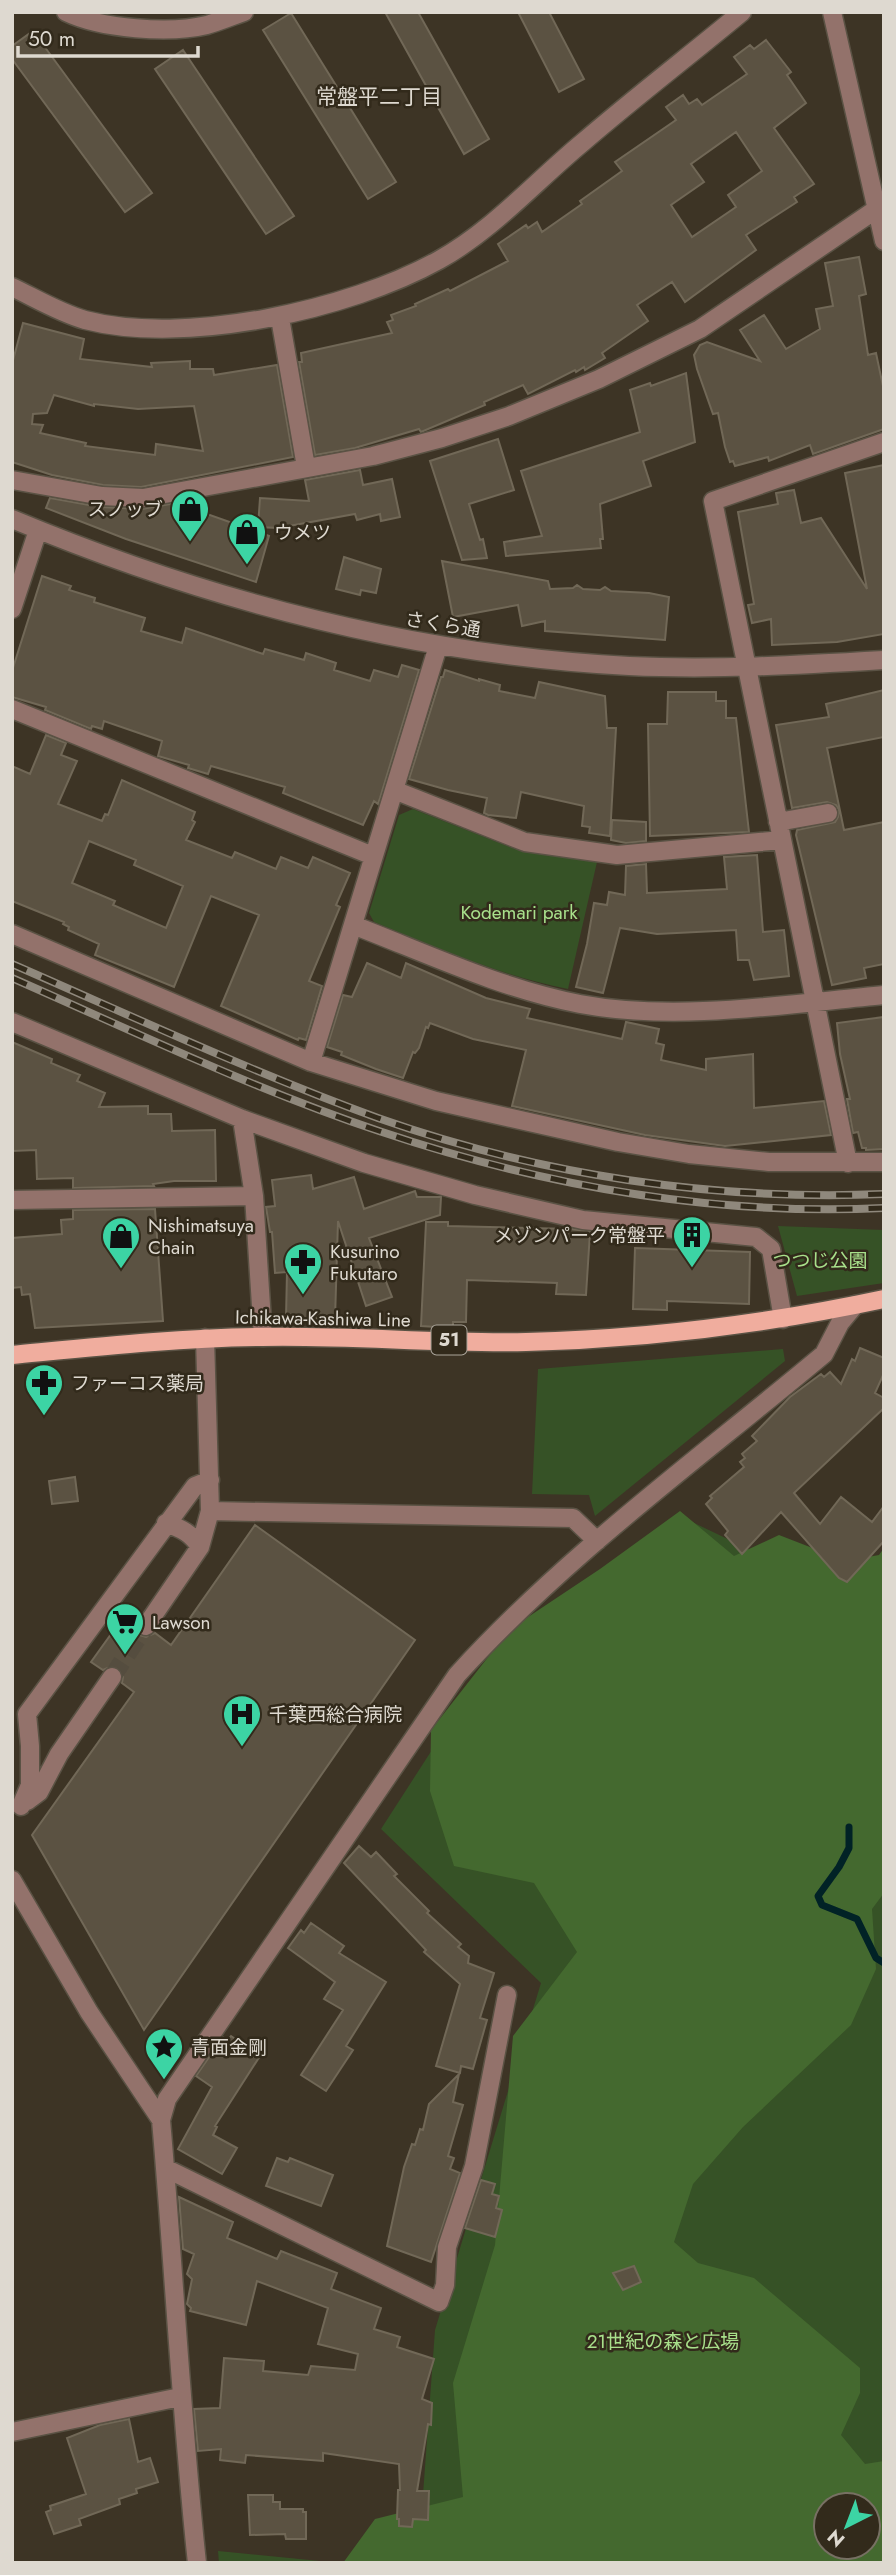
<svg xmlns="http://www.w3.org/2000/svg" width="896" height="2575" font-family="Jost,'Noto Sans JP',sans-serif">
	<style>
		.green { fill: #365226; fill-rule: evenodd }
		.forest { fill: #44692f; fill-rule: evenodd }
		.lines { fill: none; stroke-linecap: round; stroke-linejoin: round }
		.stream { stroke: #012226; stroke-width: 7 }
		.building { fill: #5b5242; stroke: #716857; stroke-width: 2; fill-rule: evenodd }
		.minor-tunnel { stroke: #554d3f; stroke-width: 18; stroke-dasharray: 18 9; stroke-linecap: butt }
		.minor-casing { stroke: #5a5244; stroke-width: 21 }
		.major-casing { stroke: #5a5244; stroke-width: 21 }
		.minor { stroke: #93726b; stroke-width: 18 }
		.major { stroke: #f0ad9e; stroke-width: 18 }
		.rail-casing { stroke: #8f887c; stroke-width: 8 }
		.rail { stroke: #322a1b; stroke-width: 5; stroke-dasharray: 16; stroke-linecap: butt }
		.labels { text-anchor: middle; stroke-width: 5; stroke-linejoin: round; paint-order: stroke }
		.shield { fill: #322a1b; stroke: #aaa49a; stroke-width: 2 }
		.shield-label { font-size: 18px; font-weight: bold; fill: #ded9d0 }
		.poi-label { font-size: 19px; fill: #ded9d0; stroke: #322a1b; text-anchor: start }
		.street-label { font-size: 19px; fill: #ded9d0; stroke: #322a1b }
		.park-label { font-size: 19px; fill: #a8e08b; stroke: #322a1b }
		.neighbourhood-label { font-size: 21px; fill: #ded9d0; stroke: #322a1b }
	</style>
	<rect width="100%" height="100%" fill="#3d3425"/>
	<path class="green" d="M413,809L515,849L552,856L597,862L568,989C501,976 438,948 374,922L369,913L399,815Z
		M778,1226L884,1230V1283L797,1296Z
		M783,1349L785,1361L595,1516L589,1495L532,1494L538,1369Z
		M688,1520L794,1571L884,1574V2563H418L435,2330L541,1983L381,1829L490,1660ZM826,2505H868V2547H826Z
		M218,2551L340,2563H219Z"/>
	<path class="forest" d="M680,1511L734,1556L779,1535L846,1561L879,1555L884,1548V1893L872,1909L876,1969L851,2025L743,2127L693,2184L674,2242L698,2263L754,2278L860,2368V2393L841,2435L865,2464L884,2461V2563H343L375,2519L463,2497L453,2383L495,2245L513,2036L577,1952L534,1883L454,1866L430,1791L431,1730L510,1629L600,1569ZM826,2505H868V2547H826Z"/>
	<g class="lines">
		<path class="stream" d="M849,1827V1848L839,1867L818,1896L822,1905L857,1919L876,1958L884,1963"/>
	</g>
	<path class="building" d="M385,12H418L489,139L464,154Z
		M518,12H549L584,79L559,92Z
		M291,13L396,182L368,199L263,30Z
		M33,31L152,193L125,212L12,59V46Z
		M766,40L791,72L787,75L806,103L774,128L814,184L794,197L797,202L746,235L756,250L685,302L672,282L637,305L648,321L602,353L605,358L585,370L584,367L576,372L575,370L528,394L523,385L484,402L485,405L421,432L419,429L355,448L315,455L299,362H302L301,353L392,333L387,322L393,320L391,315L416,306L415,304L448,289L450,291L508,261L498,244L526,225L528,228L537,222L542,232L582,204L580,201L622,171L615,162L676,120L666,107L683,95L689,104L697,99L702,105L747,74L734,57L750,45L754,49ZM736,132L762,171L728,195L736,207L692,237L671,205L704,182L691,164Z
		M183,50L294,216L266,234L155,69Z
		M859,257L866,294L859,296L868,355L876,353L884,391V429L813,454L810,445L769,461L768,457L735,466L733,461L730,462L725,447L718,413L713,414L697,369L694,355L700,345L707,342L760,361L740,330L764,315L786,349L820,329L816,309L833,306L825,263Z
		M23,323L84,339L80,359L152,367L151,363L190,361V369H213L214,375L277,365L293,457L141,487L103,485L52,475L12,462V364ZM54,395L94,406V404L138,409L194,406L203,451L156,444L155,455L85,446L86,443L40,433L43,425L32,424L33,414L47,413Z
		M686,373L695,442L643,461L651,486L600,504L603,539H600L601,548L506,556L504,542L542,536L521,471L640,432L630,390L650,383L651,386Z
		M498,439L514,490L469,504L480,540L483,539L487,558L462,560L430,461Z
		M884,465V634L837,642L772,645L771,619L752,623L748,605L754,604L738,512L778,504L776,493L794,490L801,523L821,518L867,589L845,473Z
		M360,470L363,485L392,479L400,517L381,521L380,514L357,520L355,514L278,528L258,527L260,498L309,501L305,480Z
		M50,498L100,507L142,509L176,503L269,536L256,582L126,539L46,508Z
		M344,557L381,569L376,593L361,590L360,595L336,589Z
		M442,561L548,581L550,589L573,588L577,585L583,589L600,590L605,587L611,591L649,593L669,597L665,640L545,631V621L522,626L518,605L453,617Z
		M42,576L71,586L69,590L95,598L94,602L145,618L141,631L182,643L186,628L263,654L265,649L304,660L306,653L336,663L334,670L370,681L374,670L398,677L402,665L419,670L380,798L378,804L374,801L363,825L283,793L285,787L211,766L208,774L188,768L189,765L158,756L162,741L104,721L102,729L92,726L91,729L45,710L46,707L12,697V671Z
		M445,670L479,681V679L500,685L499,691L535,698L539,682L605,696L607,728H616L610,836L589,833L590,827L582,826L584,806L521,792L516,818L488,815L484,813L487,798L448,790L409,779L441,677H443Z
		M884,690V737L827,748L844,830L884,822V964L864,968L866,978L832,985L796,835L797,830L835,822L838,817L839,810L836,805L827,802L792,808L776,725L829,717L826,704Z
		M668,692H716V701H726V718H736L749,832L650,836L648,724H667Z
		M46,735L66,743L61,755L77,761L58,804L102,821L105,814L108,815L122,780L195,812L192,820L195,822L186,840L232,858L235,852L276,869L281,857L308,868L313,857L350,873L336,905L340,907L309,981L322,986L306,1040L299,1038L298,1040L221,1006L259,915L211,896L174,987L95,955L99,944L68,930L69,927L63,924L64,922L12,901V766L30,774ZM89,841L136,860L134,865L183,886L166,928L113,905L115,901L72,883Z
		M612,820L646,822V841L626,843L611,840Z
		M757,855L763,932L784,930L789,976L754,980L749,960H738L736,930L657,934L620,928L603,993L576,987L587,944L594,903L607,905L609,892L625,895L626,866L646,864L647,893L727,889L724,857Z
		M367,963L401,978L406,963L486,998L530,1009L527,1018L622,1039L626,1022L659,1029L656,1043L664,1045L661,1060L706,1070V1059L753,1054L754,1108L824,1101L831,1135L725,1146L645,1135L512,1106L526,1050L473,1039L430,1023L428,1028L426,1027L419,1048L415,1053L413,1052L403,1078L376,1069L341,1055L342,1052L327,1047L343,995L352,997Z
		M884,1017V1149L866,1150V1148H862L858,1132L853,1133L847,1099H850L840,1054L837,1023Z
		M12,1042L52,1059L51,1063L80,1075L77,1081L105,1093L99,1107L148,1106V1114H171L172,1131L215,1130L216,1181H174L153,1184L154,1186L73,1188V1178L37,1179L36,1150L12,1151Z
		M311,1175L313,1189L354,1177L364,1209L415,1191L417,1197H441L440,1215L369,1238L392,1297L366,1306L338,1221L335,1319L286,1318L287,1272L275,1273L272,1232H270L266,1207L275,1206L272,1180Z
		M155,1209L163,1321L35,1328L30,1294L22,1295L21,1287L12,1288V1238L62,1234L61,1220L73,1219V1210Z
		M426,1222H448V1226L572,1229L590,1232L586,1295L556,1294L557,1283L467,1280L466,1322H453V1328L421,1326Z
		M635,1248L750,1252L749,1304L667,1301V1310L633,1309Z
		M860,1348L884,1358V1373L875,1393L884,1398V1408L794,1493L820,1524L841,1497L872,1522L884,1506V1541L847,1582L839,1578L781,1512L742,1554L725,1535L728,1531L706,1504L712,1498L710,1496L744,1467L740,1462L745,1458L742,1454L757,1441L752,1436L790,1397L821,1374L824,1377L830,1372L841,1384L852,1359L855,1361Z
		M75,1477L78,1501L52,1504L49,1481Z
		M255,1525L415,1640L144,2030L32,1835L134,1692L122,1683L123,1677L119,1668L112,1666L103,1670L91,1662L127,1612L137,1619L135,1626L139,1635L146,1637L155,1633L171,1645Z
		M359,1846L371,1857L376,1852L397,1874L394,1876L429,1911L427,1913L461,1944L458,1947L469,1956L468,1963L494,1973L480,2018L487,2020L473,2069L461,2066L460,2073L436,2066L460,1984L424,1952L426,1950L344,1863Z
		M311,1923L344,1946L339,1953L386,1982L346,2046L353,2050L326,2091L301,2075L343,2010L324,1999L335,1982L288,1948L301,1930L304,1933Z
		M231,2036L260,2056L215,2126L217,2127L213,2135L237,2148L222,2174L178,2149L212,2087L196,2076L223,2037L228,2040Z
		M459,2074L453,2102L463,2105L448,2156L454,2158L450,2169L460,2173L431,2262L387,2246L404,2167L412,2144L415,2145L420,2129L423,2130L429,2104Z
		M277,2158L288,2162L290,2158L333,2175L321,2206L266,2186Z
		M481,2180L495,2184L492,2194L499,2196L496,2208L502,2210L495,2237L465,2228Z
		M179,2197L233,2222L227,2238L277,2259L281,2251L337,2273L331,2289L381,2308L374,2329L400,2337L397,2347L434,2359L422,2399L432,2403L431,2425L428,2424L417,2491H429L428,2520L413,2519L412,2527L399,2526V2519H397L398,2490H400L399,2464L323,2453V2461L246,2455L245,2463L220,2460L221,2449L198,2451L194,2409L220,2408L224,2358L264,2361L263,2371L308,2375L311,2366L355,2370L358,2354L318,2344L328,2308L257,2281L246,2325L190,2311L191,2308L187,2304L192,2279L187,2274L194,2254L183,2249Z
		M634,2266L641,2282L623,2290L613,2273Z
		M129,2419L138,2462L150,2458L158,2482L136,2489L137,2493L119,2499L120,2504L79,2519L81,2525L54,2534L46,2512L51,2510L50,2506L86,2494L67,2438L100,2425Z
		M248,2495H273V2502H280V2509H303V2512H306V2539H286L285,2534L250,2535Z"/>
	<g class="lines">
		<path class="minor-tunnel" d="M112,1677L146,1626"/>
		<defs>
			<path id="minor" d="M66,12C101,29 170,34 207,25C220,21 232,16 244,12
				M832,12L884,241
				M12,287C35,298 60,313 85,320C185,346 349,310 439,260C493,230 535,182 582,143C634,98 689,56 742,12
				M280,318L306,467
				M12,480L102,496L143,498L373,456L442,438L509,416L599,379L700,329L884,204
				M12,519C209,601 416,655 629,666C714,670 799,665 884,660
				M12,609L38,530
				M12,709L373,856
				M394,790L525,842L617,855L782,840
				M778,822L828,813
				M353,925C428,954 502,989 580,1004C676,1022 787,1004 884,995
				M12,934L311,1062L436,1101L618,1142L689,1154L769,1162H884
				M12,1022L242,1119L364,1163L475,1195L583,1220L756,1237L771,1249L783,1319
				M311,1062L438,646
				M242,1119L254,1196L263,1337
				M848,1163L713,501L884,442
				M12,1200L254,1196
				M210,1511L573,1518L597,1541
				M166,1523C182,1529 191,1533 200,1547
				M146,1626L200,1547L210,1511L205,1338
				M27,1801L39,1792L59,1754L112,1677
				M21,1806L30,1785V1746L27,1714L195,1486L210,1480
				M12,1880L89,2012L161,2120
				M165,2168L439,2302L445,2285L447,2247L474,2166L507,1995
				M12,2432L180,2397
				M197,2563C181,2416 174,2268 161,2120L167,2099L457,1675C566,1555 700,1458 824,1354L840,1323L855,1305"/>
			<path id="major" d="M12,1355C95,1347 178,1338 261,1337C349,1335 438,1344 526,1342C646,1339 767,1324 884,1299"/>
		</defs>
		<use href="#minor" class="minor-casing"/>
		<use href="#major" class="major-casing"/>
		<use href="#minor" class="minor"/>
		<use href="#major" class="major"/>
		<defs>
			<path id="rail" d="M12,964C134,1017 254,1073 378,1118C539,1175 714,1201 884,1194
				M12,978C133,1031 253,1089 379,1131C540,1185 713,1216 884,1208"/>
		</defs>
		<use href="#rail" class="rail-casing"/>
		<use href="#rail" class="rail"/>
	</g>
	<defs>
		<symbol id="shop-pin" viewBox="-11 -11 22 30"><path d="M0 17L-7.5 6A9.5 9.5 0 1 1 7.5 6Z" fill="#3cd4a4" stroke="#322a1b"/><path d="M-5-2.5h2.3a2.7 3.5 0 0 1 5.4 0H5L5.5 6h-11ZM-1.5-2.5h3a1.5 2.3 0 0 0-3 0Z" fill="#111"/></symbol>
		<symbol id="building-pin" viewBox="-11 -11 22 30"><path d="M0 17L-7.5 6A9.5 9.5 0 1 1 7.5 6Z" fill="#3cd4a4" stroke="#322a1b"/><path d="M-4-6H4V6H1V3H-1V6H-4ZM-2.5-4.3h1.7v1.8h-1.7ZM.8-4.3h1.7v1.8H.8ZM-2.5-1h1.7V.8h-1.7ZM.8-1h1.7V.8H.8Z" fill="#111"/></symbol>
		<symbol id="pharmacy-pin" viewBox="-11 -11 22 30"><path d="M0 17L-7.5 6A9.5 9.5 0 1 1 7.5 6Z" fill="#3cd4a4" stroke="#322a1b"/><path d="M-2-6h4v4h4v4h-4v4h-4v-4h-4v-4h4Z" fill="#111"/></symbol>
		<symbol id="supermarket-pin" viewBox="-11 -11 22 30"><path d="M0 17L-7.5 6A9.5 9.5 0 1 1 7.5 6Z" fill="#3cd4a4" stroke="#322a1b"/><path d="M-6-5.5h2.5l.6 2H6L4.5 2H-2.5L-4.4-4H-6ZM-1.5 3.2a1.3 1.3 0 1 0 .1 0ZM3 3.2a1.3 1.3 0 1 0 .1 0Z" fill="#111"/></symbol>
		<symbol id="hospital-pin" viewBox="-11 -11 22 30"><path d="M0 17L-7.5 6A9.5 9.5 0 1 1 7.5 6Z" fill="#3cd4a4" stroke="#322a1b"/><path d="M-5-5h3v3.5h4V-5h3V5h-3V1.5h-4V5h-3Z" fill="#111"/></symbol>
		<symbol id="sight-pin" viewBox="-11 -11 22 30"><path d="M0 17L-7.5 6A9.5 9.5 0 1 1 7.5 6Z" fill="#3cd4a4" stroke="#322a1b"/><path d="M0-6L1.8-2.2L6-1.7L2.9 1.2L3.7 5.4L0 3.3L-3.7 5.4L-2.9 1.2L-6-1.7L-1.8-2.2Z" fill="#111"/></symbol>
	</defs>
	<g fill-rule="evenodd">
		<use href="#shop-pin" x="168" y="487" width="44" height="60"/>
		<use href="#shop-pin" x="225" y="510" width="44" height="60"/>
		<use href="#building-pin" x="670" y="1213" width="44" height="60"/>
		<use href="#shop-pin" x="99" y="1214" width="44" height="60"/>
		<use href="#pharmacy-pin" x="281" y="1240" width="44" height="60"/>
		<use href="#pharmacy-pin" x="22" y="1361" width="44" height="60"/>
		<use href="#supermarket-pin" x="103" y="1600" width="44" height="60"/>
		<use href="#hospital-pin" x="220" y="1692" width="44" height="60"/>
		<use href="#sight-pin" x="142" y="2025" width="44" height="60"/>
	</g>
	<g class="labels">
		<rect class="shield" x="431.5" y="1325.5" width="35" height="29" rx="5"/>
		<g class="shield-label">
			<text x="449" y="1346">51</text>
		</g>
		<g class="poi-label">
			<text x="163" y="516" text-anchor="end">スノッブ</text>
			<text x="274" y="539">ウメツ</text>
			<text x="148" y="1232">Nishimatsuya<tspan x="148" dy="22">Chain</tspan></text>
			<text x="665" y="1242" text-anchor="end">メゾンパーク常盤平</text>
			<text x="330" y="1258">Kusurino<tspan x="330" dy="22">Fukutaro</tspan></text>
			<text x="71" y="1390">ファーコス薬局</text>
			<text x="152" y="1629">Lawson</text>
			<text x="269" y="1721">千葉西総合病院</text>
			<text x="191" y="2054">青面金剛</text>
		</g>
		<g class="street-label">
			<text transform="translate(443 624) rotate(9)" y="7">さくら通</text>
			<text transform="translate(323 1318) rotate(1)" y="7">Ichikawa-Kashiwa Line</text>
		</g>
		<g class="park-label">
			<text x="519" y="919">Kodemari park</text>
			<text x="820" y="1267">つつじ公園</text>
			<text x="663" y="2348">21世紀の森と広場</text>
		</g>
		<g class="neighbourhood-label">
			<text x="379" y="104">常盤平二丁目</text>
		</g>
	</g>
	<rect width="896" height="2575" fill="none" stroke="#ded9d0" stroke-width="28"/>
	<g transform="translate(847 2526) rotate(222)"><circle r="33" fill="#322a1b" stroke="#777063" stroke-width="2"/>
	<path d="M0-5L12 26L0 18L-12 26Z" fill="#3cd4a4"/>
	<text y="-10" font-size="19" font-weight="bold" text-anchor="middle" fill="#ded9d0">N</text>
	</g>
	<path d="M18 46v10h180v-10" fill="none" stroke="#ded9d0" stroke-width="3.5"/>
	<text x="28" y="46" font-size="21" fill="#ded9d0" stroke="#322a1b" stroke-width="5" paint-order="stroke">50 m</text>
</svg>
